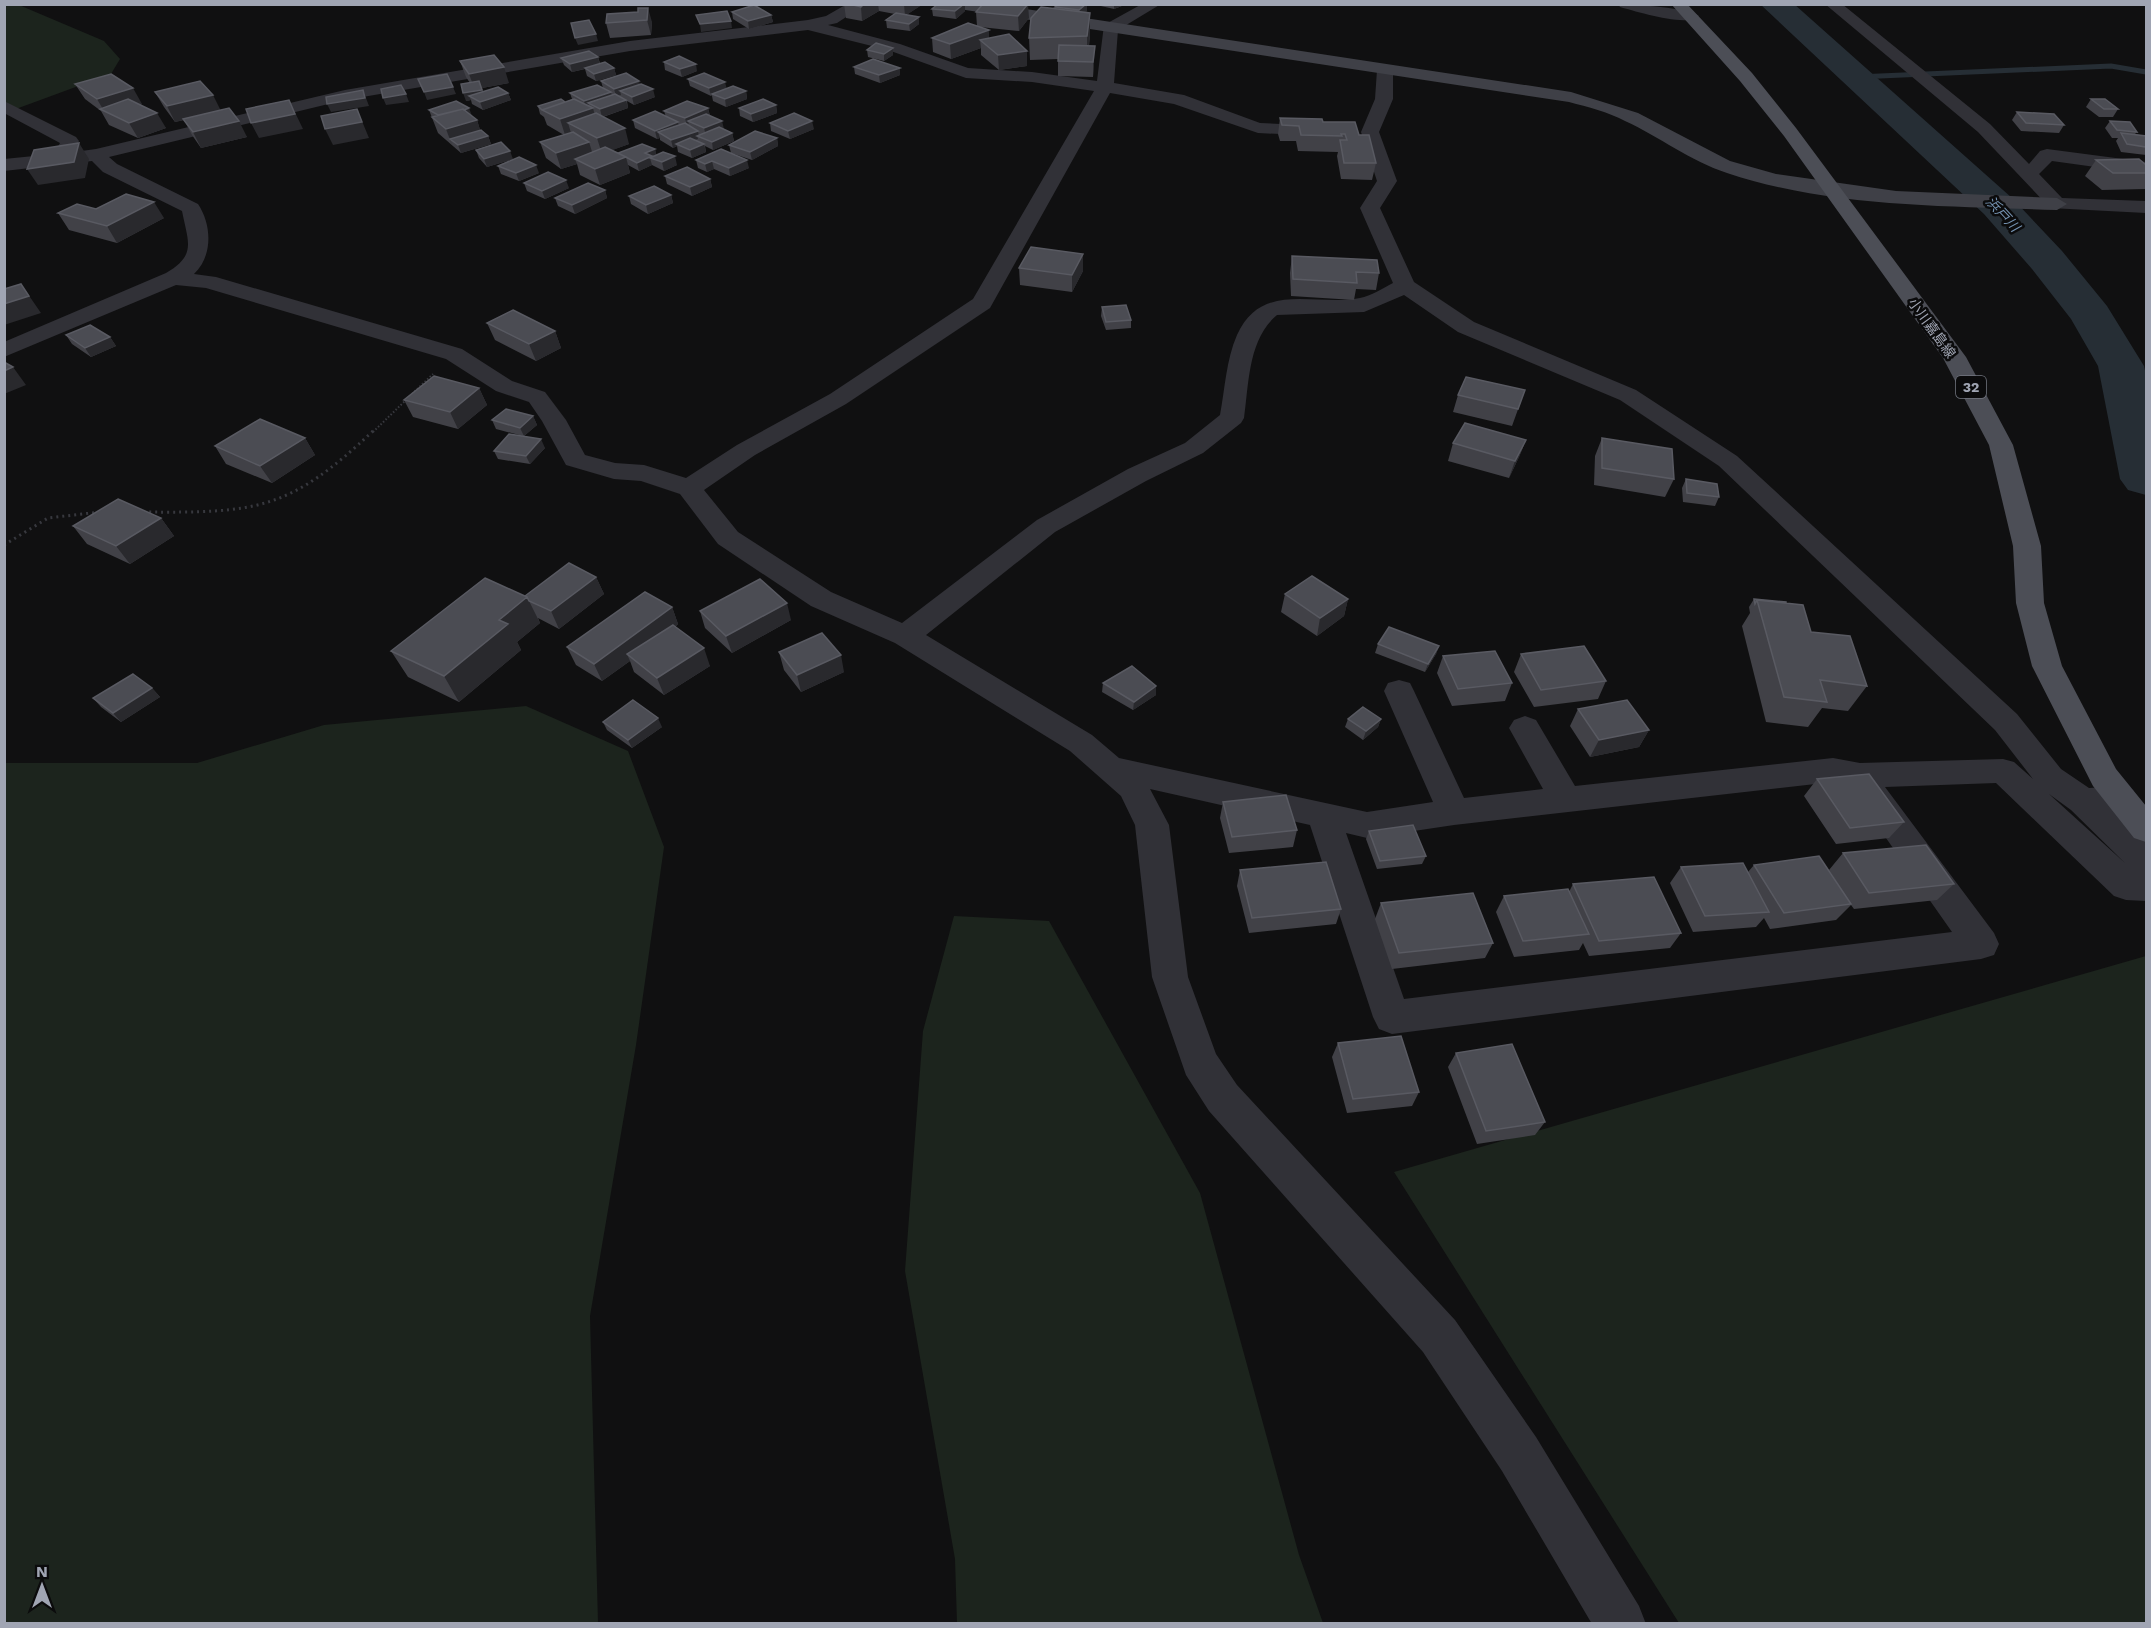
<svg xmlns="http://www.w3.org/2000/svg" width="2151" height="1628" font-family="'Work Sans','Noto Sans JP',sans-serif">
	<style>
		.green { fill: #1c241d }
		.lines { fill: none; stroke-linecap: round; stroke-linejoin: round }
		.stream { stroke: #262e35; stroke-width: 5 }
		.river { fill: #262e35; fill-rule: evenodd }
		.path-far1 { stroke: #37383e; stroke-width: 2; stroke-dasharray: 1.5 2; stroke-linecap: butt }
		.path { stroke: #37383e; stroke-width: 3; stroke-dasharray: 2 4; stroke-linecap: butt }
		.street { fill: #313137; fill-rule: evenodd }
		.secondary { fill: #3f4047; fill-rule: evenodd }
		.primary { fill: #4c4e56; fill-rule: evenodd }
		.wall { fill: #414147 }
		.shaded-wall { fill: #29292d }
		.building { fill: #4b4c53; stroke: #595a62; stroke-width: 1.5 }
		.labels { text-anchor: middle; stroke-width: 5; stroke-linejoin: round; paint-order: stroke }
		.far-water-label { font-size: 14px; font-style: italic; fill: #7492b1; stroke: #0b0b0c }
		.far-street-label { font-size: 14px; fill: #a0a5b3; stroke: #0b0b0c }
		.shield { fill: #0b0b0c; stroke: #737781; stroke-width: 1.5 }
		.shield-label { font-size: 14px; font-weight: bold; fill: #a0a5b3 }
	</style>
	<rect width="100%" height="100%" fill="#101011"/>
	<path class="green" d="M5,5H19L104,41L120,59L111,74L5,113Z
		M526,706L628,751L664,847L636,1045L590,1316L598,1623H5V763H197L324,725Z
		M954,916L1049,921L1200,1193L1299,1555L1323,1623H957L955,1559L905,1271L923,1031Z
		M2146,956V1623H1679L1394,1172Z"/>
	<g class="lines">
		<path class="stream" d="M1857,77L2111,66L2146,72"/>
		<path class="river" d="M1760,4H1794L2012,198L2062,251L2107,306L2144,366L2146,375V495L2128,490L2120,479L2098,366L2071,319L2032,269L1984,214Z"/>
		<path class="path-far1" d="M412,394L433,374
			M373,432L407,399"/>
		<path class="path" d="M143,512C256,513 289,511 374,430
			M4,545L48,518L100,512"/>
		<path class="street" d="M847,4H866L837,23L828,25L900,44L968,68L1032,72L1097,81L1104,25L1142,4H1161L1118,30L1114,83L1184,95L1260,123L1324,126L1333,131L1324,136L1258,133L1174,104L1110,93L990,308L846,404L755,455L704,490L738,532L831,592L902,623L1037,520L1128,469L1185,443L1220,415C1225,389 1226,360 1237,335C1262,280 1315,307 1360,298C1371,296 1383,288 1393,283L1360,208L1377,181L1361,132L1375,99L1377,70L1385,65L1393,70V99L1379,132L1397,181L1380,208L1414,282L1474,322L1636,390L1737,456L2017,714L2061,769L2089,788L2121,786L2133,790L2137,799L2133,808L2115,812L2146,842V901L2126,900L2114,896L1996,783L1885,787L1994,933L1999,944L1994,955L1981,959L1392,1034L1379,1029L1373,1017L1310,825L1150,789L1169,825L1188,977L1216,1054L1237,1085L1455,1320L1536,1437L1639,1606L1646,1624H1592L1502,1471L1423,1352L1209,1111L1186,1075L1152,977L1135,825L1121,796L1070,751L895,643L811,606L718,544L680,494L641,481L614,479L566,465L542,421L529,402L496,391L446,359L206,288L176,285L4,357V342L166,273C197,255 188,242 182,211L103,172L92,161L4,171V159L54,154L60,143L4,113V101L76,137L79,141L74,152L96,149L345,90L630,41L808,20L826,16ZM808,30L888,50L966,78L1032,82L1094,91L973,299L830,394L737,445L686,478L644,465L615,463L585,455L566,420L545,392L512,381L462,349L216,277L194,274C213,256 212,225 198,204L117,164L109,157L345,100L630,51ZM1404,295L1458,332L1620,400L1719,466L1995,730L2033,779L2014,762L2003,759L1860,763L1833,758L1575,786L1536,720L1525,716L1514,720L1509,728L1543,789L1464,798L1414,691L1410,683L1399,680L1388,683L1384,691L1433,802L1367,812L1119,758L1092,735L926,635L1055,532L1146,481L1203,453L1241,423L1244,418C1249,383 1248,339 1277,315L1364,312ZM1833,782L1857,787L1855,792L1860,801L1952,932L1404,999L1346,833L1367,838L1454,825ZM2049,794L2071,810L2125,863Z
			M1618,4C1632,4 1691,8 1699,16C1688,28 1635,11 1620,7Z
			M1825,4H1842L1990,124L2029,164L2040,151L2047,149L2146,162V174L2052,161L2039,174L2062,198L2146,201V213L2050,208L1978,132Z"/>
		<path class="secondary" d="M952,4H993L1571,92L1638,113L1730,161L1776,174L1896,191L2057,198L2067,204L2057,210C1948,206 1832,208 1727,173C1690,161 1660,137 1625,121C1608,112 1588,107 1569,102L959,9Z"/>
		<path class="primary" d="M1671,4H1687L1752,73L1796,128L1966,357L2013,445L2041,546L2044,603L2062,666L2116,769L2146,806V842L2134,838L2093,786L2032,666L2016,603L2013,546L1989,445L1943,358L1784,136L1740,81Z"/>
	</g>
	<path class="wall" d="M844,4H920V6L906,15L919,24L910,31L887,28L886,20L895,14L879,11L862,21L846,18Z
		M983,4L1029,18L1019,31L980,27L989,38L1027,51V66L999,70L981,55V48L951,59L933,52L932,38L977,26L976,12Z
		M1058,4H1087V11L1085,12L1090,35L1089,46L1094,61L1093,77L1058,76V59L1030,60L1029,38L1055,8V7Z
		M1092,4H1127L1114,9Z
		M932,9L965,11L956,19L933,16Z
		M638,12L652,22L651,35L610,38L606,23Z
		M732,12L771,15L773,22L749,29L733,19Z
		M893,48V55L884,61L868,57L867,50Z
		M598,57L600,63L614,68L616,75L596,81L587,76L585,69L572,72L564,65L561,58Z
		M460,61L509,83L482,88L483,91L508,93L511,100L483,110L472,104L471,100L466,101L470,83L466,77Z
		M664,62L697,71L682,77L665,70Z
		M854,67L900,75L880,83L855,74Z
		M688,79L726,88L746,91L747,99L726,107L713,101L712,96H711L690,86Z
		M601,81L640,84L655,97L634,105L627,101L628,108L603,117L629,144L612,150L618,153L655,149L656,155L677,165L664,171L652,165L639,171L628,165L630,173L600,185L580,175L577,164L561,169L546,158L540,142L564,135L547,125L544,117L540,114L538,106L565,102L572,99L570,93L603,88Z
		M75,84L142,104L139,105L166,128L138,138L109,125L101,111L85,99Z
		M155,92L221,110L247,137L201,148L192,135L184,120L175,122L164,107Z
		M2091,99L2118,109L2113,117H2099L2086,107Z
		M776,105L777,113L753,122L740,116L739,108Z
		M708,108L710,116L724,129H723L732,133L734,141L713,150L705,146L706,152L692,158L678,152L677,146L673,148L660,140V138L657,139L635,128L633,120L666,117L664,111Z
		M429,110L472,116L477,120L480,130L488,136L491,144L461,153L438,133Z
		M2017,112L2064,125L2059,133L2021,131L2012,120Z
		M1280,118L1323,122L1359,135L1376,163L1372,180L1341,179L1337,156L1338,152L1298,151L1296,141H1280L1278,134Z
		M2110,121L2137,132L2135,134L2146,136V155L2121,152L2116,141L2118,138H2112L2105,128Z
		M770,123L814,129L790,139L771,131Z
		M777,138L778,146L752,160L731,153L729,145Z
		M721,149L749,168L730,176L714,169L707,172L698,168L696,160Z
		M476,150L513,159L487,167L479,158Z
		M2096,160L2146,165V187L2145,189L2102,190L2085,176Z
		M498,166L539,173L519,181L501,174Z
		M665,176L710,179L712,187L692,196L667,184Z
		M524,183L569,188L545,199L527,191Z
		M605,190L607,198L575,214L558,206L555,198Z
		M671,195L673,203L648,214L631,204L629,196Z
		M58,213L164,218L117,243L69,230Z
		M1292,256L1379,273L1376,290L1356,289L1354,300L1291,296L1290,273Z
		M1019,268L1083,271L1072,292L1020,285Z
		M1102,307L1131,320V328L1106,330L1101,316Z
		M487,323L555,331L561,348L536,361L495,340Z
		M66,335L110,337L116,346L91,357L72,344Z
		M479,388L487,405L458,429L413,417L404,400Z
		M1525,390L1512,426L1453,412L1458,395Z
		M533,416L537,425L524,436L545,448L530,464L498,459L494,451L523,436L496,429L492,420Z
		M305,438L315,455L272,483L226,464L215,446Z
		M1602,438L1674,479L1665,497L1594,485L1595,456Z
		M1526,440L1519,457L1509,478L1448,461L1453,443Z
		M1686,479L1719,497L1715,506L1683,502L1682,488Z
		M161,518L174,536L130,564L87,544L73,526Z
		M596,577L604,594L559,629L538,618L540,623L517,642L521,650L459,702L408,677L391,651L525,596Z
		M1285,594L1348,599L1344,616L1317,636L1281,612Z
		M1754,599L1786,603L1811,632L1867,686L1848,711L1822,708L1808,727L1766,722L1742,626L1750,613L1749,607Z
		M672,607L678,624L675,627L710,666L664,695L634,672L630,661L602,681L576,665L567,647Z
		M700,611L791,620L732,653L705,628Z
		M1378,644L1439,646L1436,654L1425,672L1375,653Z
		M779,652L844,672L801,692L784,670Z
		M1521,654L1606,681L1598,699L1534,707L1514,672Z
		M1443,656L1512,683L1505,701L1452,706L1437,673Z
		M1103,683L1156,695L1133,710L1102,692Z
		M152,688L160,697L121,722L101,707L93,698Z
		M1578,709L1649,730L1639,747L1590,757L1570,726Z
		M1348,719H1381L1378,727L1363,740L1345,727Z
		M603,722L662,727L632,748L607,730Z
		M1817,779L1904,822L1889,838L1836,844L1804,796Z
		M1223,802L1297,830L1293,847L1229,853L1220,818Z
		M1369,831L1426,856L1422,864L1377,869L1366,839Z
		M1843,853L1954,884L1937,900L1854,909L1851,905L1836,920L1770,929L1764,918L1756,927L1693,932L1670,883L1681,867L1748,872L1754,865L1843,892L1829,870Z
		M1240,870L1341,909L1336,924L1249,933L1237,886Z
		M1573,884L1681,933L1670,948L1589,956L1583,943L1579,950L1514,957L1496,912L1504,896L1569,892Z
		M1381,903L1493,943L1485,958L1392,969L1375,919Z
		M1338,1043L1419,1092L1412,1106L1347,1113L1332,1057Z
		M1456,1053L1545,1122L1535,1135L1477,1144L1448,1067Z"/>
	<path class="shaded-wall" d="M864,4H878L879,11L862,21L861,7Z
		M904,4H920V6L905,16Z
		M965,4V11L956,19L955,11Z
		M1028,4L1029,18L1019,31L1018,16Z
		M1086,4H1087V11L1079,18V10Z
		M1114,4H1127L1114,9Z
		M648,8L652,22L651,35L647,20Z
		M1090,13V35L1087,59V36Z
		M771,15L773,22L749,29L748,21Z
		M919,17V24L910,31L909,24Z
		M731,21L732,28L701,32L700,24Z
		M989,30V44L980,40L981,48L951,59L950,44Z
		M596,34L598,41L578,45L575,38Z
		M1095,46L1094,61L1093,77V62Z
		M893,48V55L884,61V54Z
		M1027,51V66L999,70L998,55Z
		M598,57L600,65L572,72L570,64Z
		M696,64L697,71L682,77L680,69Z
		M504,67L509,83L482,88L485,98L469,96L471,100L466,101L463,93L475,90L469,74Z
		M614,68L616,75L596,81L594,74Z
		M900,68V75L880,83L879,75Z
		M639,81L641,88L620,91L621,95L616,96L614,89Z
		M725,82L727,90L712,94V96H711L709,88Z
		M453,87L456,94L427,100L424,92Z
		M133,88L142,104L109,113L104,111L97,99Z
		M653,89L655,97L634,105L632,97Z
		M363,90L369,106L331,112L327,104Z
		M746,91L747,99L726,107L725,99Z
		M611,92L613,100L588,103L590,108L586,109L584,101Z
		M508,93L511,100L483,110L480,102Z
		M406,94L409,102L386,105L383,98Z
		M213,95L221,111L175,122L167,106Z
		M289,100L303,129L259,138L251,123Z
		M626,100L628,108L602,117L600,109Z
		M776,105L777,113L753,122L751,114Z
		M469,108L472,116L442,118Z
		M593,108L597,124L568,123L571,133L565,135L560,119Z
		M708,108L710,116L688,121L689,126H687L685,118Z
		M357,109L369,138L333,145L325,129Z
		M157,113L166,128L138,138L129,123Z
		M477,120L482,136L450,139L452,145L446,129Z
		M239,121L247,137L201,148L193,132Z
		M722,121L724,129L706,136L704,128Z
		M812,121L814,129L790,139L788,131Z
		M678,122L680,130L658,132L660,138L657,139L655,131Z
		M625,128L629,144L602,154L597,138Z
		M698,131L699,137L697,136L698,139L679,145L676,144L677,146L673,148L671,140Z
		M732,133L734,141L713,150L712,142Z
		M488,136L491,144L461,153L458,145Z
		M777,138L778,146L752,160L750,152Z
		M589,142L594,158L575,159L577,164L561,169L556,153Z
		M79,143L89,159L85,178L38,185L27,169Z
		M704,144L706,152L692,158L690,150Z
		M655,149L657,157L650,158L652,165L639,171L637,163L645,153Z
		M510,151L513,159L487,167L484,159Z
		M675,156L677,165L664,171L662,162Z
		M626,157L630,173L600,185L595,169Z
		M747,160L749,168L730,176L729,168Z
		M712,161L714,169L707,172L705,164Z
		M536,165L539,173L519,181L516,173Z
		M710,179L712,187L692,196L690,187Z
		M566,180L569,188L545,199L542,191Z
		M605,190L607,198L575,214L572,205Z
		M671,195L673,203L648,214L646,205Z
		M154,202L164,218L117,243L107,226Z
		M1083,254V271L1072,292V275Z
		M21,284L41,313L4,325V304Z
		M555,331L561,348L536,361L529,344Z
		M110,337L116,346L91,357L85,348Z
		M13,367L26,385L4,394V371Z
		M479,388L487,405L458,429L450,412Z
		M533,416L537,425L524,436L520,428Z
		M305,438L315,455L272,483L260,466Z
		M541,439L545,448L530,464L526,456Z
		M1526,440L1519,457L1509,478L1515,461Z
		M161,518L174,536L130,564L116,546Z
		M596,577L604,594L559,629L551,611Z
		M527,597L540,623L517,642L521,650L459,702L444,676L499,620Z
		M1348,599L1344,616L1317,636L1320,618Z
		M787,603L791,620L732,653L726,636Z
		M672,607L678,624L633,659L627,654L630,661L602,681L594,664Z
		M1439,646L1436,654L1425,672L1428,664Z
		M704,648L710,666L664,695L657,678Z
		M841,655L844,672L801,692L797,675Z
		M1156,686V695L1133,710L1134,702Z
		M152,688L160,697L121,722L113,713Z
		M658,718L662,727L632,748L628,740Z
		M1381,719L1378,727L1363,740L1366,731Z
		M1649,730L1639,747L1590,757L1599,740Z"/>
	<path class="building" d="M849,4H864L861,7Z
		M938,4H964L955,11L932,9Z
		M983,4H1028L1018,16L976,12Z
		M1058,4H1086L1079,10L1055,7Z
		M754,5L771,15L748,21L732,12Z
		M1041,7L1090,13L1087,36L1029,38L1031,18Z
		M638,8H648L647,20L606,23L607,14L638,12Z
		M727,11L731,21L700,24L696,15Z
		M896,13L919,17L909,24L886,20Z
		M589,20L596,34L575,38L571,23Z
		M968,23L989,30L950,44L932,38Z
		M1009,34L1027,51L998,55L980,40Z
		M876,43L893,48L884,54L867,50Z
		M1059,45L1095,46L1093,62L1058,61Z
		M589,51L598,57L570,64L561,58Z
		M494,55L504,67L469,74L460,61Z
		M679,56L696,64L680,69L664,62Z
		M873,59L900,68L879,75L854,67Z
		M605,62L614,68L594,74L585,68Z
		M626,73L639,81L614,89L601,81Z
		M704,73L725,82L709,88L688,79Z
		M111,74L133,88L97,99L75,84Z
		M447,74L453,87L424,92L418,79Z
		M200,81L213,95L167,106L155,92Z
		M479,81L482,90L463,93L461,84Z
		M641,84L653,89L632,97L620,91Z
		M401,85L406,94L383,98L381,89Z
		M597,85L611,92L584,101L570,93Z
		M733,86L746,91L725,99L712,94Z
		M498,87L508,93L480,102L469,96Z
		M363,90L365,98L327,104L326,97Z
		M615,94L626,100L600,109L588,103Z
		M128,99L157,113L129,123L100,109Z
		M561,99L565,102L542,110L538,106Z
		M574,99L593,108L560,119L542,110Z
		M763,99L776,105L751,114L739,108Z
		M2091,99H2105L2118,109H2104Z
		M289,100L295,114L251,123L246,109Z
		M456,101L469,108L464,110L463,109L438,115L429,110Z
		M687,101L708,108L685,118L664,111Z
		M229,108L239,121L193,132L183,119Z
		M357,109L362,122L325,129L321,116Z
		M463,109L477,120L446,129L432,117Z
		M655,111L678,122L655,131L633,120Z
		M2017,112L2054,114L2064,125L2026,123Z
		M596,113L625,128L597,138L568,123Z
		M794,113L812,121L788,131L770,123Z
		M706,114L722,121L704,128L688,121Z
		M1280,118L1322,119L1323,122H1355L1359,135H1369L1376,163H1344L1340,140H1347L1345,134H1341L1342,136L1301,135L1299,126L1282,125Z
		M2110,121L2130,122L2137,132L2117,130Z
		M685,123L698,131L671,140L658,132Z
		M719,127L732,133L712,142L697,136Z
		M481,130L488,136L458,145L450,139Z
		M755,131L777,138L750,152L729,145Z
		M573,132L589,142L556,153L540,142Z
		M2121,133L2146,136V147L2127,144Z
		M690,138L704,144L690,150L676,144Z
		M501,142L510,151L484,159L476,150Z
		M79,143L74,162L27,169L34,150Z
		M642,144L655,149L645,153L652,156L637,163L618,153Z
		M605,147L626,157L595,169L575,159Z
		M721,149L747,160L729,168L712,161L705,164L696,160Z
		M663,152L675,156L662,162L650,158Z
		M519,157L536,165L516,173L498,166Z
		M2139,159L2146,165V173H2113L2096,160Z
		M687,167L710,179L690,187L665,176Z
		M548,172L566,180L542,191L524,183Z
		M588,183L605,190L572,205L555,198Z
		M654,186L671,195L646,205L629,196Z
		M126,194L154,202L107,226L58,213L77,204L96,209Z
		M1031,247L1083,254L1072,275L1019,268Z
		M1292,256L1377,260L1379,273L1356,272L1357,283L1293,279Z
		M21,284L29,296L4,304V289Z
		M1126,305L1131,320L1106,322L1102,307Z
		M513,310L555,331L529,344L487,323Z
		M90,325L110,337L85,348L66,335Z
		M4,362L13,367L4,371Z
		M434,376L479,388L450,412L404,400Z
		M1466,377L1525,390L1518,409L1458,395Z
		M506,409L533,416L520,428L492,420Z
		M260,419L305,438L260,466L215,446Z
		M1465,423L1526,440L1515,461L1453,443Z
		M509,434L541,439L526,456L494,451Z
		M1602,438L1672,449L1674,479L1602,468Z
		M1686,479L1717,484L1719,497L1687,493Z
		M118,499L161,518L116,546L73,526Z
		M569,563L596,577L551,611L529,601L527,597L525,596Z
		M1312,576L1348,599L1320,618L1285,594Z
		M485,578L527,597L499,620L508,624L444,676L391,651Z
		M760,579L787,603L726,636L700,611Z
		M645,592L672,607L594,664L567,647Z
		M1754,599L1786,602V603L1757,600L1755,604Z
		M1757,600L1803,605L1811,632L1850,636L1867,686L1820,680L1827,702L1784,697Z
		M673,625L704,648L657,678L627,654Z
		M1389,627L1439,646L1428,664L1378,644Z
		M822,633L841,655L797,675L779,652Z
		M1584,646L1606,681L1541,690L1521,654Z
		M1495,651L1512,683L1458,689L1443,656Z
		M1132,666L1156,686L1134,702L1103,683Z
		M133,674L152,688L113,713L93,698Z
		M633,700L658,718L628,740L603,722Z
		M1627,700L1649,730L1599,740L1578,709Z
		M1363,707L1381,719L1366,731L1348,719Z
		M1869,774L1904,822L1850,828L1817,779Z
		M1286,795L1297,830L1232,837L1223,802Z
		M1413,825L1426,856L1380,861L1369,831Z
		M1926,845L1954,884L1869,893L1843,853Z
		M1819,856L1851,904L1784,913L1754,865Z
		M1326,862L1341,909L1252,918L1240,870Z
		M1743,863L1769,912L1705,916L1681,867Z
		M1654,877L1681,933L1599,941L1573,884Z
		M1568,889L1589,934L1523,941L1504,896Z
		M1473,893L1493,943L1399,953L1381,903Z
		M1401,1036L1419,1092L1353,1099L1338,1043Z
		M1512,1044L1545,1122L1486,1131L1456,1053Z"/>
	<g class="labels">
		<g class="far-water-label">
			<text transform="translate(2003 214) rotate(47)" y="5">浜戸川</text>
		</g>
		<g class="far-street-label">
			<text transform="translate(1932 328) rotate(54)" y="5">小川嘉島線</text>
		</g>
		<rect class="shield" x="1956" y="376" width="30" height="22" rx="4.5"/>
		<g class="shield-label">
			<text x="1971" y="392">32</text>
		</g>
	</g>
	<rect width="2151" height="1628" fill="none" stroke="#a0a5b3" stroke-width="12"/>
	<g transform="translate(42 1586)" stroke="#0b0b0c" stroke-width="4.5" paint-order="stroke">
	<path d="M0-4.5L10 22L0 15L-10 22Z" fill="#a0a5b3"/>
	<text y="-9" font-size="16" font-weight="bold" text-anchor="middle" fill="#a0a5b3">N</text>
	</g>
</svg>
